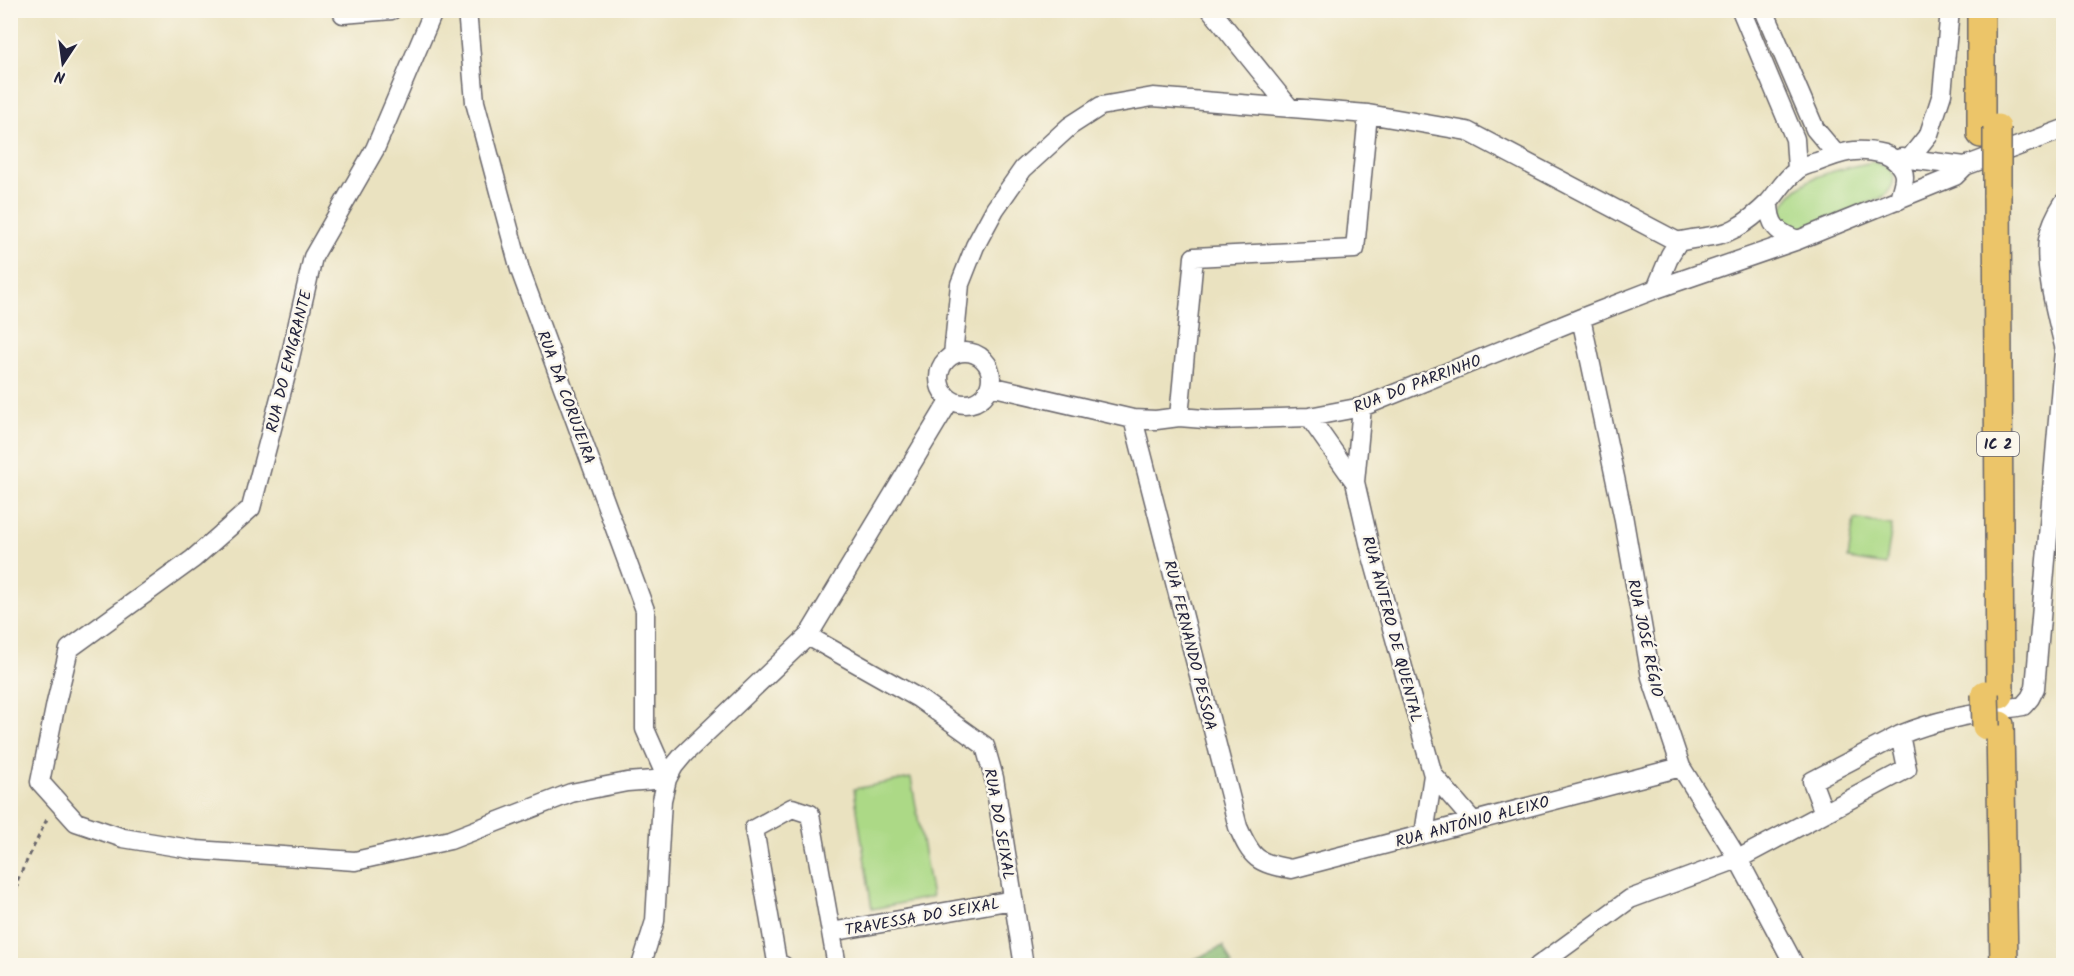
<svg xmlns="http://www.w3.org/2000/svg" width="2074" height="976" font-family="Kalam,sans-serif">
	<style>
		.green { fill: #acd986; stroke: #677e60; stroke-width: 1.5 }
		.forest { fill: #89b973; stroke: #566e57; stroke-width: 1.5 }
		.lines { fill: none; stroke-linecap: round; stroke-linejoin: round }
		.minor-casing { stroke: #68656a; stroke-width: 21 }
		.highway-casing { stroke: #68656a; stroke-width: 30 }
		.path { stroke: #68656a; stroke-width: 3; stroke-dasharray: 4.5 4.5; stroke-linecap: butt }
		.minor { stroke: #fff; stroke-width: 18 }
		.highway { stroke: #ecc569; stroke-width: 27 }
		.highway-bridge-casing { stroke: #68656a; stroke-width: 30; stroke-linecap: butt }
		.highway-bridge { stroke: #ecc569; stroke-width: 27 }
		.labels { text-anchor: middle; stroke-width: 5; stroke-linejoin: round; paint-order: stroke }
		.shield { fill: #fbf7ec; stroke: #636270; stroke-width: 1.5 }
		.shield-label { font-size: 15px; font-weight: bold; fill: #22223b }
		.street-label { font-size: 16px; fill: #22223b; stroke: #fbf7ec }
	</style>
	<rect width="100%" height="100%" fill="#fbf7ec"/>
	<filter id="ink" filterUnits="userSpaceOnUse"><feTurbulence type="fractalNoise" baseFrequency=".0167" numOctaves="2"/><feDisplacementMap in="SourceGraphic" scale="12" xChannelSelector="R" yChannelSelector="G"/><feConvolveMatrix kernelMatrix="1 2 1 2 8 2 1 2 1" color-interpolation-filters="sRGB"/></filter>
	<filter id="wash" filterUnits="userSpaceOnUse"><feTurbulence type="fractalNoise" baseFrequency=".008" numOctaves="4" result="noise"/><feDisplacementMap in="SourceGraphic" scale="24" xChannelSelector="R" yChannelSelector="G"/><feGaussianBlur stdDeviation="1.35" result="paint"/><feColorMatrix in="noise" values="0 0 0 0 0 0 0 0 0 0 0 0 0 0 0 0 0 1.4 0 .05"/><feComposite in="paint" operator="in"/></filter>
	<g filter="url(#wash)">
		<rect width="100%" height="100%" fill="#eae2c0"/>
		<path class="green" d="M1873,162C1895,167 1901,181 1883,197L1801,230C1789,231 1785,225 1780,215C1791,176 1839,169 1873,162Z
			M1854,519L1892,525L1886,565L1848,559Z
			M911,778L932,897L872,909L854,789Z"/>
		<path class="forest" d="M1223,946L1232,965H1183Z"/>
	</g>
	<g filter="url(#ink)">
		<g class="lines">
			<defs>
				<path id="minor" d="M434,10L375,149L313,257L287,371L251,508L193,559L69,649L56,703L40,782L76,822L123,838L196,850L355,861L450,840L571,793L627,782L667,779
					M467,10L475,102L520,270L645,610V729L667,779
					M1211,10L1289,107
					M1741,10L1795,139L1797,169
					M1764,10L1815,129L1836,154
					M343,14L392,10
					M1901,158L1965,166
					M1909,159L1929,134L1942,94L1950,10
					M1769,202C1769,225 1777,233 1798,240
					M2064,202C2056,214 2050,226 2048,240C2044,269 2057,317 2064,346
					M1656,289L1670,255L1678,242C1698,236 1717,239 1736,228C1747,222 1760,211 1769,202C1778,192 1784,180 1796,171C1801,166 1810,164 1817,162C1842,152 1856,147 1884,154C1893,157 1904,167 1904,177C1904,184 1900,193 1899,200
					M1581,318L1623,515L1651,677L1681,767L1738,859L1795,966
					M939 378a26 26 0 1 1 52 0a26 26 0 1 1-52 0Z
					M953,355L960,284L975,246L995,209L1023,169L1070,126L1101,106L1153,97L1368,114L1467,131L1678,242
					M990,386L1133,419L1156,420L1179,417L1217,420L1309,417L1362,407L1581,318L1656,289L1798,240L1955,176L1965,166L2064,129
					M1362,407L1355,482L1372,556L1433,775L1473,821
					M1179,417L1194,257L1355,249L1368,114
					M1309,417L1355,482
					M1133,419L1238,827C1252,859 1257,863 1291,869L1681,767
					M808,636L918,698L985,746L994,778L1024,966
					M1900,735C1940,718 1981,713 2023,706L2030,698L2035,688L2064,350
					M1424,834L1433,775
					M831,932L1013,900
					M641,966L655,921L662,800L667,779L674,766L684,754L808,636L950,400
					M784,966L777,962L754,829L792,808L810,814L837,966
					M1538,966L1630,899L1738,859L1907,769L1900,735L1812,781L1824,813"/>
				<path id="highway" d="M1981,134V10
					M1997,194L2000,695
					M2000,725L2004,966"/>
			</defs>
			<use href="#minor" class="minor-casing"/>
			<use href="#highway" class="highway-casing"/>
			<path class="path" d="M10,943L18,879L48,817
				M10,958L11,966"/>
			<use href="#minor" class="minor"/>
			<use href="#highway" class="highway"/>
			<defs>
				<path id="highway-bridge" d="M1997,194V128
					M1985,694L1986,726"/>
			</defs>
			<use href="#highway-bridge" class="highway-bridge-casing"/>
			<use href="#highway-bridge" class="highway-bridge"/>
		</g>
	</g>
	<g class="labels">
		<rect class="shield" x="1977" y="432" width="42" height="24" rx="4.5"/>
		<g class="shield-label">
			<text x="1998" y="449">IC 2</text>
		</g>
		<g class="street-label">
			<text transform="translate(288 361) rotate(-76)" y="6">RUA DO EMIGRANTE</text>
			<text transform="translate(1417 383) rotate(-21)" y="6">RUA DO PARRINHO</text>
			<text transform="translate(567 397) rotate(70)" y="6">RUA DA CORUJEIRA</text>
			<text transform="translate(1393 629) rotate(75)" y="6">RUA ANTERO DE QUENTAL</text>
			<text transform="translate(1646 638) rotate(78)" y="6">RUA JOSÉ RÉGIO</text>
			<text transform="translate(1191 645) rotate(76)" y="6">RUA FERNANDO PESSOA</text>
			<text transform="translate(1472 821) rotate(-15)" y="6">RUA ANTÓNIO ALEIXO</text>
			<text transform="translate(1000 824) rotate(80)" y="6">RUA DO SEIXAL</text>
			<text transform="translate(922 916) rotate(-10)" y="6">TRAVESSA DO SEIXAL</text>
		</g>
	</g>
	<rect width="2074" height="976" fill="none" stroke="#fbf7ec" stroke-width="36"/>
	<g transform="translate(63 63) rotate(193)" stroke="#fbf7ec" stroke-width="4.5" paint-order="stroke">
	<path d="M0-4.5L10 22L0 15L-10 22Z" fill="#22223b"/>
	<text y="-9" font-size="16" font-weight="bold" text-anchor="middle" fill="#22223b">N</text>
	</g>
</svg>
